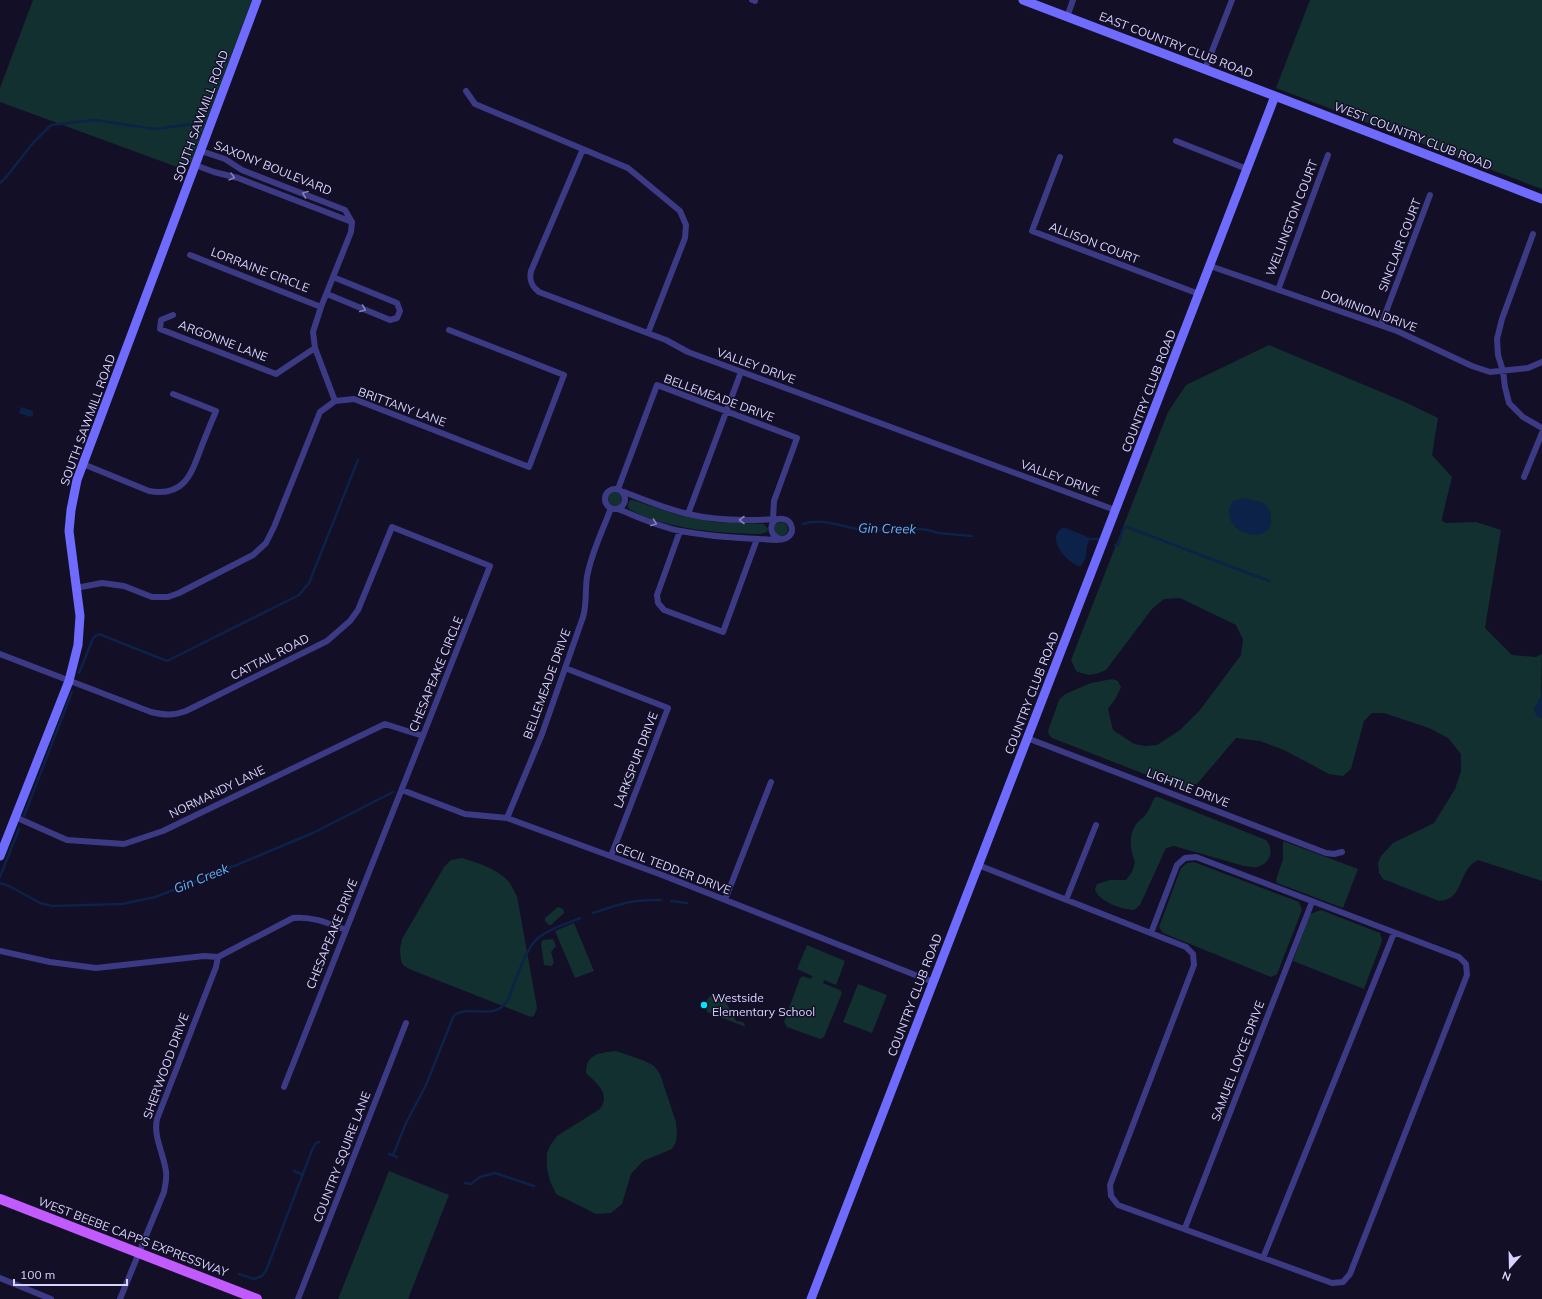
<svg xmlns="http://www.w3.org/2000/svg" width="1542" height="1299" font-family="Mulish,sans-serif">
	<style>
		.green { fill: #12302f; fill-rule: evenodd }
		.water { fill: #0c2248 }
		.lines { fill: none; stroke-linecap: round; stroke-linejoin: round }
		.stream { stroke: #0c2248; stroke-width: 2.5 }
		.street { stroke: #3d3a85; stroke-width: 6 }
		.secondary { stroke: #6f6bff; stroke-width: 9 }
		.primary { stroke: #c25bff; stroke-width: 10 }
		.oneway { stroke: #837fbc }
		.poi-dot { fill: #00e5ff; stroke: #130f26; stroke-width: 1.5 }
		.labels { text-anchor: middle; stroke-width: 3; stroke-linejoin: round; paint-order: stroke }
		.street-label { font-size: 12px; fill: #d9d4ff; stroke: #130f26 }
		.poi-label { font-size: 12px; fill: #d9d4ff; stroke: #130f26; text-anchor: start }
		.water-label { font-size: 13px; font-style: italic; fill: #62b6ff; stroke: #130f26 }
	</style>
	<rect width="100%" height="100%" fill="#130f26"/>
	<path class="green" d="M33,0H252L191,162L177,167L0,102V88Z
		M1310,0H1542V189L1276,88Z
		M1269,345L1405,402L1438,418L1432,455L1452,477L1442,518V521L1446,523L1476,522L1501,530L1485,628L1512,655L1536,657L1542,654L1541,697L1534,709L1537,716L1542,718V881L1478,860C1457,870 1465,900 1439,901L1383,879L1379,873L1378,863L1381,856L1393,843L1434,823L1455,789L1461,771V754L1448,738L1429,728L1384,713H1372L1364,721L1351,769L1343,776L1329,774L1284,750L1260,741L1236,738L1197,784L1183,789L1052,738L1049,735L1048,731L1059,700L1065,694L1091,683L1112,679L1118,681L1121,687L1116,698L1108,709L1113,730L1134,744L1145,746L1157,745L1180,730L1200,710L1241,655L1243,639L1236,625L1180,598L1164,599L1152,609L1106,670C1093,676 1088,676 1076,671L1071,660L1168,412L1186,385ZM1260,503C1269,507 1271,513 1271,523Z
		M608 499a7 7 0 1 1 14 0a7 7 0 1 1-14 0Z
		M630,500H633L681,516L714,522L764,524L768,529L767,532L761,534C717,533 670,530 630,510L628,507V504Z
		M774 529a7 7 0 1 1 14 0a7 7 0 1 1-14 0Z
		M1155,797H1158L1266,840C1275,850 1270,864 1257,867C1253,868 1248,866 1244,866L1174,846L1166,848L1140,905L1134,910C1123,910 1097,901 1095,889L1097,884L1110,880H1126L1132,872L1135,862C1130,850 1128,834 1137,823C1140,819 1144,818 1146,814C1150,809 1152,802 1155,797Z
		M1283,841L1358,869L1343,908L1277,883L1276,880L1283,859Z
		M462,858C478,863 498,869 509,882C512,886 514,892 517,896L537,1008L534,1016L531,1017L409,969L403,965L401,961L400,949L402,939L444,867L451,860Z
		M1194,862L1299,902L1302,910L1277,974L1271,977L1163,933L1159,927L1181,868L1187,863Z
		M558,907L563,909L564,913L551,925H549L545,921V918Z
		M1321,910L1380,933L1382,941L1364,989L1293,961L1310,914Z
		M574,923L594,971L575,978L555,931Z
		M553,939L556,946L551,952L554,963L551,966L544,965L541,943L543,940Z
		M807,945L845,961L836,985L824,980L823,983L840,990L842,993L824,1037L820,1039L787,1027L784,1022L800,978L803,976L811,979L812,976L797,969Z
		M858,984L887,995L872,1033L843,1022Z
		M714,994L723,996L736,1021L743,1022L746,1027L707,1012C704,1003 706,998 714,994Z
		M616,1051L645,1061L654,1066L660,1074L676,1122L677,1133L676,1142L672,1149L643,1161L631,1174L622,1204L611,1213L596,1214L556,1194L550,1181L547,1169V1153L551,1144L557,1136L600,1109C611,1093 597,1084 586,1073C586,1053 600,1053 616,1051Z
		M389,1171L449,1195L408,1299H338Z"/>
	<path class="water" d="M21,407L33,411V416H31L30,417L19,413Z
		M1245,498C1251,500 1261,501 1266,505C1268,507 1269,511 1270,514C1278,539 1244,540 1233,524C1227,515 1228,510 1233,501Z
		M1062,528H1066L1090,538L1087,546L1086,558L1081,566C1071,567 1044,539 1062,528Z
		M1542,685V718L1537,716L1534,709L1541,697Z"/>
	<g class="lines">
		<path class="stream" d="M0,183L7,176L33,143L51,125L94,120L155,129L208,122
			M803,524C822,517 844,528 864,530C883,532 901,529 919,529C926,529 932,531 938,533C949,534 960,535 972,536
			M1090,539H1098
			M1115,545H1118L1123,529L1127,527L1269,581
			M79,673L92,641L94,637L99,634L167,661L299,595L309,583L358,460
			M24,816L72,692
			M0,877L19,829
			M0,883L11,887L40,903L52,906L122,904L155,897L215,874L313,833L393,792
			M671,901L687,903
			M593,913C619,904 633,899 661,900
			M389,1154L397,1157
			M393,1155L406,1123L426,1085L454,1015C472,1004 494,1022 508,1000C514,985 526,947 538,938C550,928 566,924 580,918
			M294,1171L303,1175
			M465,1183L471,1184L480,1177L495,1173L534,1186
			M239,1274L254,1279L262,1276L266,1271L312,1150L316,1143L319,1142"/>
		<path class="street" d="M752,0L755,1
			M1067,17L1073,0
			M1205,69L1232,0
			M466,91L475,104L628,168L680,211L686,225L685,238L648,333
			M1176,141L1247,169
			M583,149L531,271C529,280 531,286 539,292L666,340L688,352L1115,510
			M1060,157L1032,231L1199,294
			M195,165L214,172L238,178L352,222L345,210L242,170L225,159L201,151
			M1533,234L1502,319L1497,339L1498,355L1503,371L1505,387L1509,403L1523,417L1542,428
			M190,255L321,307
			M1210,266L1397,331L1472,366L1490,372L1528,368L1542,362
			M1278,290L1328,155
			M327,294L390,320L397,318L400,311L397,303L333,277
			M173,315L161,320L160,329L276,374L315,348
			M1381,325L1430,195
			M335,401L315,348L313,332L321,307L351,232L352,222
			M83,464L149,491C184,497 191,475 201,448C206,435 211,423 216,411L173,394
			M1524,477L1542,433
			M605 499a10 10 0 1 1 20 0a10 10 0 1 1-20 0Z
			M618,489L657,385L797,438L774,501L773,519
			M624,492C645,500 666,509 688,514C717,521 746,521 775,519
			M618,509C638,517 659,527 681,531C707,536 734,538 760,539C768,539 781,542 788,537C795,532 792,520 783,519C770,516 766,536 781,539
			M688,514L741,372
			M680,531L657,595L658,603L664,610L723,632L757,539
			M76,588L102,583L124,586L152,597H168L179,593L253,555L266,543L274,527L320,412L335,401L354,399L529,467L564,375L449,330
			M0,654L151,712C164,715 173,716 186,711L327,641L350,621L358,610L392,527L490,566L284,1087
			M565,668L668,708L611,856
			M1027,738L1326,853L1334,854L1342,852
			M402,790L465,814L507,818L662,875L933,982
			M15,817L67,840L124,844L163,831L385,724L423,736
			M507,818L542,734L583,617C587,604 585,590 587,577C591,553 603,530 611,508
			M978,865L1186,947L1193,954L1194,965L1110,1185L1111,1196L1118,1205L1332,1283L1343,1282L1350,1274L1467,975L1466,964L1459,957L1196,857L1185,858L1177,865L1151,933
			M725,900L771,782
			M1066,900L1096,825
			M0,951L50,962L96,968L204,956L218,957L293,918C312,916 328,923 346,930
			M1185,1228L1312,902
			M1263,1258L1394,933
			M0,1278L51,1299
			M120,1299L164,1192C165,1185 167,1179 166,1172C164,1154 153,1137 157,1119L216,967L218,957
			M298,1299L406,1023"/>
		<path class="secondary" d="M1023,0L1275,96L1542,199
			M0,856L69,681L78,645L80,616L69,531L71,510L77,480L257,0
			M811,1299L1275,96"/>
		<path class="primary" d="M0,1199L257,1299"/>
	</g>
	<defs><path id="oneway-chevron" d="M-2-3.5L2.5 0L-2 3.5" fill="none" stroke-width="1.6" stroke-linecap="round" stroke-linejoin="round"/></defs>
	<g class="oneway">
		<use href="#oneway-chevron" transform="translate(232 177) rotate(15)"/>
		<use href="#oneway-chevron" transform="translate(305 194) rotate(-159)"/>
		<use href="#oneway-chevron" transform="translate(363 309) rotate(22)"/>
		<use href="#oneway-chevron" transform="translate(742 520) rotate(180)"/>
		<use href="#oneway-chevron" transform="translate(654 523) rotate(21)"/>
	</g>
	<circle class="poi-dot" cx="704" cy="1005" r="4"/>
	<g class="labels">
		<g class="street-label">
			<text transform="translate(1176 45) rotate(21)" y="4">EAST COUNTRY CLUB ROAD</text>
			<text transform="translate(201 116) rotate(-70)" y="4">SOUTH SAWMILL ROAD</text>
			<text transform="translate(1413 136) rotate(21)" y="4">WEST COUNTRY CLUB ROAD</text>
			<text transform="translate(273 168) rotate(22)" y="4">SAXONY BOULEVARD</text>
			<text transform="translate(1292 218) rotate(-69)" y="4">WELLINGTON COURT</text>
			<text transform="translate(1094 243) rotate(21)" y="4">ALLISON COURT</text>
			<text transform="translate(1400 245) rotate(-69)" y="4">SINCLAIR COURT</text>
			<text transform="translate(260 270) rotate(21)" y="4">LORRAINE CIRCLE</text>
			<text transform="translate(1369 311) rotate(20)" y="4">DOMINION DRIVE</text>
			<text transform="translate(223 341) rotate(21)" y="4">ARGONNE LANE</text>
			<text transform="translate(756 366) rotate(20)" y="4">VALLEY DRIVE</text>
			<text transform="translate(1149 391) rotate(-69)" y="4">COUNTRY CLUB ROAD</text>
			<text transform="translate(719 398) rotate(20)" y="4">BELLEMEADE DRIVE</text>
			<text transform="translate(402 407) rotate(20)" y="4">BRITTANY LANE</text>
			<text transform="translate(88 420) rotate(-70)" y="4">SOUTH SAWMILL ROAD</text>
			<text transform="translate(1060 478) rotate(20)" y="4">VALLEY DRIVE</text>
			<text transform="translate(270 657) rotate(-27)" y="4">CATTAIL ROAD</text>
			<text transform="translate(436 674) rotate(-68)" y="4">CHESAPEAKE CIRCLE</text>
			<text transform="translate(547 684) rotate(-70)" y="4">BELLEMEADE DRIVE</text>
			<text transform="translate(1032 693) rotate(-69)" y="4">COUNTRY CLUB ROAD</text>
			<text transform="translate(636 760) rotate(-69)" y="4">LARKSPUR DRIVE</text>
			<text transform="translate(1188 788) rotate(21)" y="4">LIGHTLE DRIVE</text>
			<text transform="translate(217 792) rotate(-26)" y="4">NORMANDY LANE</text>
			<text transform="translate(673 869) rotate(21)" y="4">CECIL TEDDER DRIVE</text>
			<text transform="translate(332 934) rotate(-68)" y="4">CHESAPEAKE DRIVE</text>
			<text transform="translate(915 995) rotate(-69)" y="4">COUNTRY CLUB ROAD</text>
			<text transform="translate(1238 1061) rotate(-69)" y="4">SAMUEL LOYCE DRIVE</text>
			<text transform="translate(166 1066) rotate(-70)" y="4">SHERWOOD DRIVE</text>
			<text transform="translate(342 1157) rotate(-69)" y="4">COUNTRY SQUIRE LANE</text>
			<text transform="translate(133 1237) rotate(21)" y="4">WEST BEEBE CAPPS EXPRESSWAY</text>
		</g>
		<g class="poi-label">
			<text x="712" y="1002">Westside<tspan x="712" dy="14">Elementary School</tspan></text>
		</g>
		<g class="water-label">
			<text transform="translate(887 528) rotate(1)" y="5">Gin Creek</text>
			<text transform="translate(201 878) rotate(-22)" y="5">Gin Creek</text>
		</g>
	</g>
	<g transform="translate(1510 1267) rotate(200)" stroke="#130f26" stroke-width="3" paint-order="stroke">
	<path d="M0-3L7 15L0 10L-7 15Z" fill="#d9d4ff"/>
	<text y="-6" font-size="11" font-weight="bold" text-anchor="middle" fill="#d9d4ff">N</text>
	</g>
	<path d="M14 1279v6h113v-6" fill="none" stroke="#d9d4ff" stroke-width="2"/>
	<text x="20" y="1279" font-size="12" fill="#d9d4ff" stroke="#130f26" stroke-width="3" paint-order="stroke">100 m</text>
</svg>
